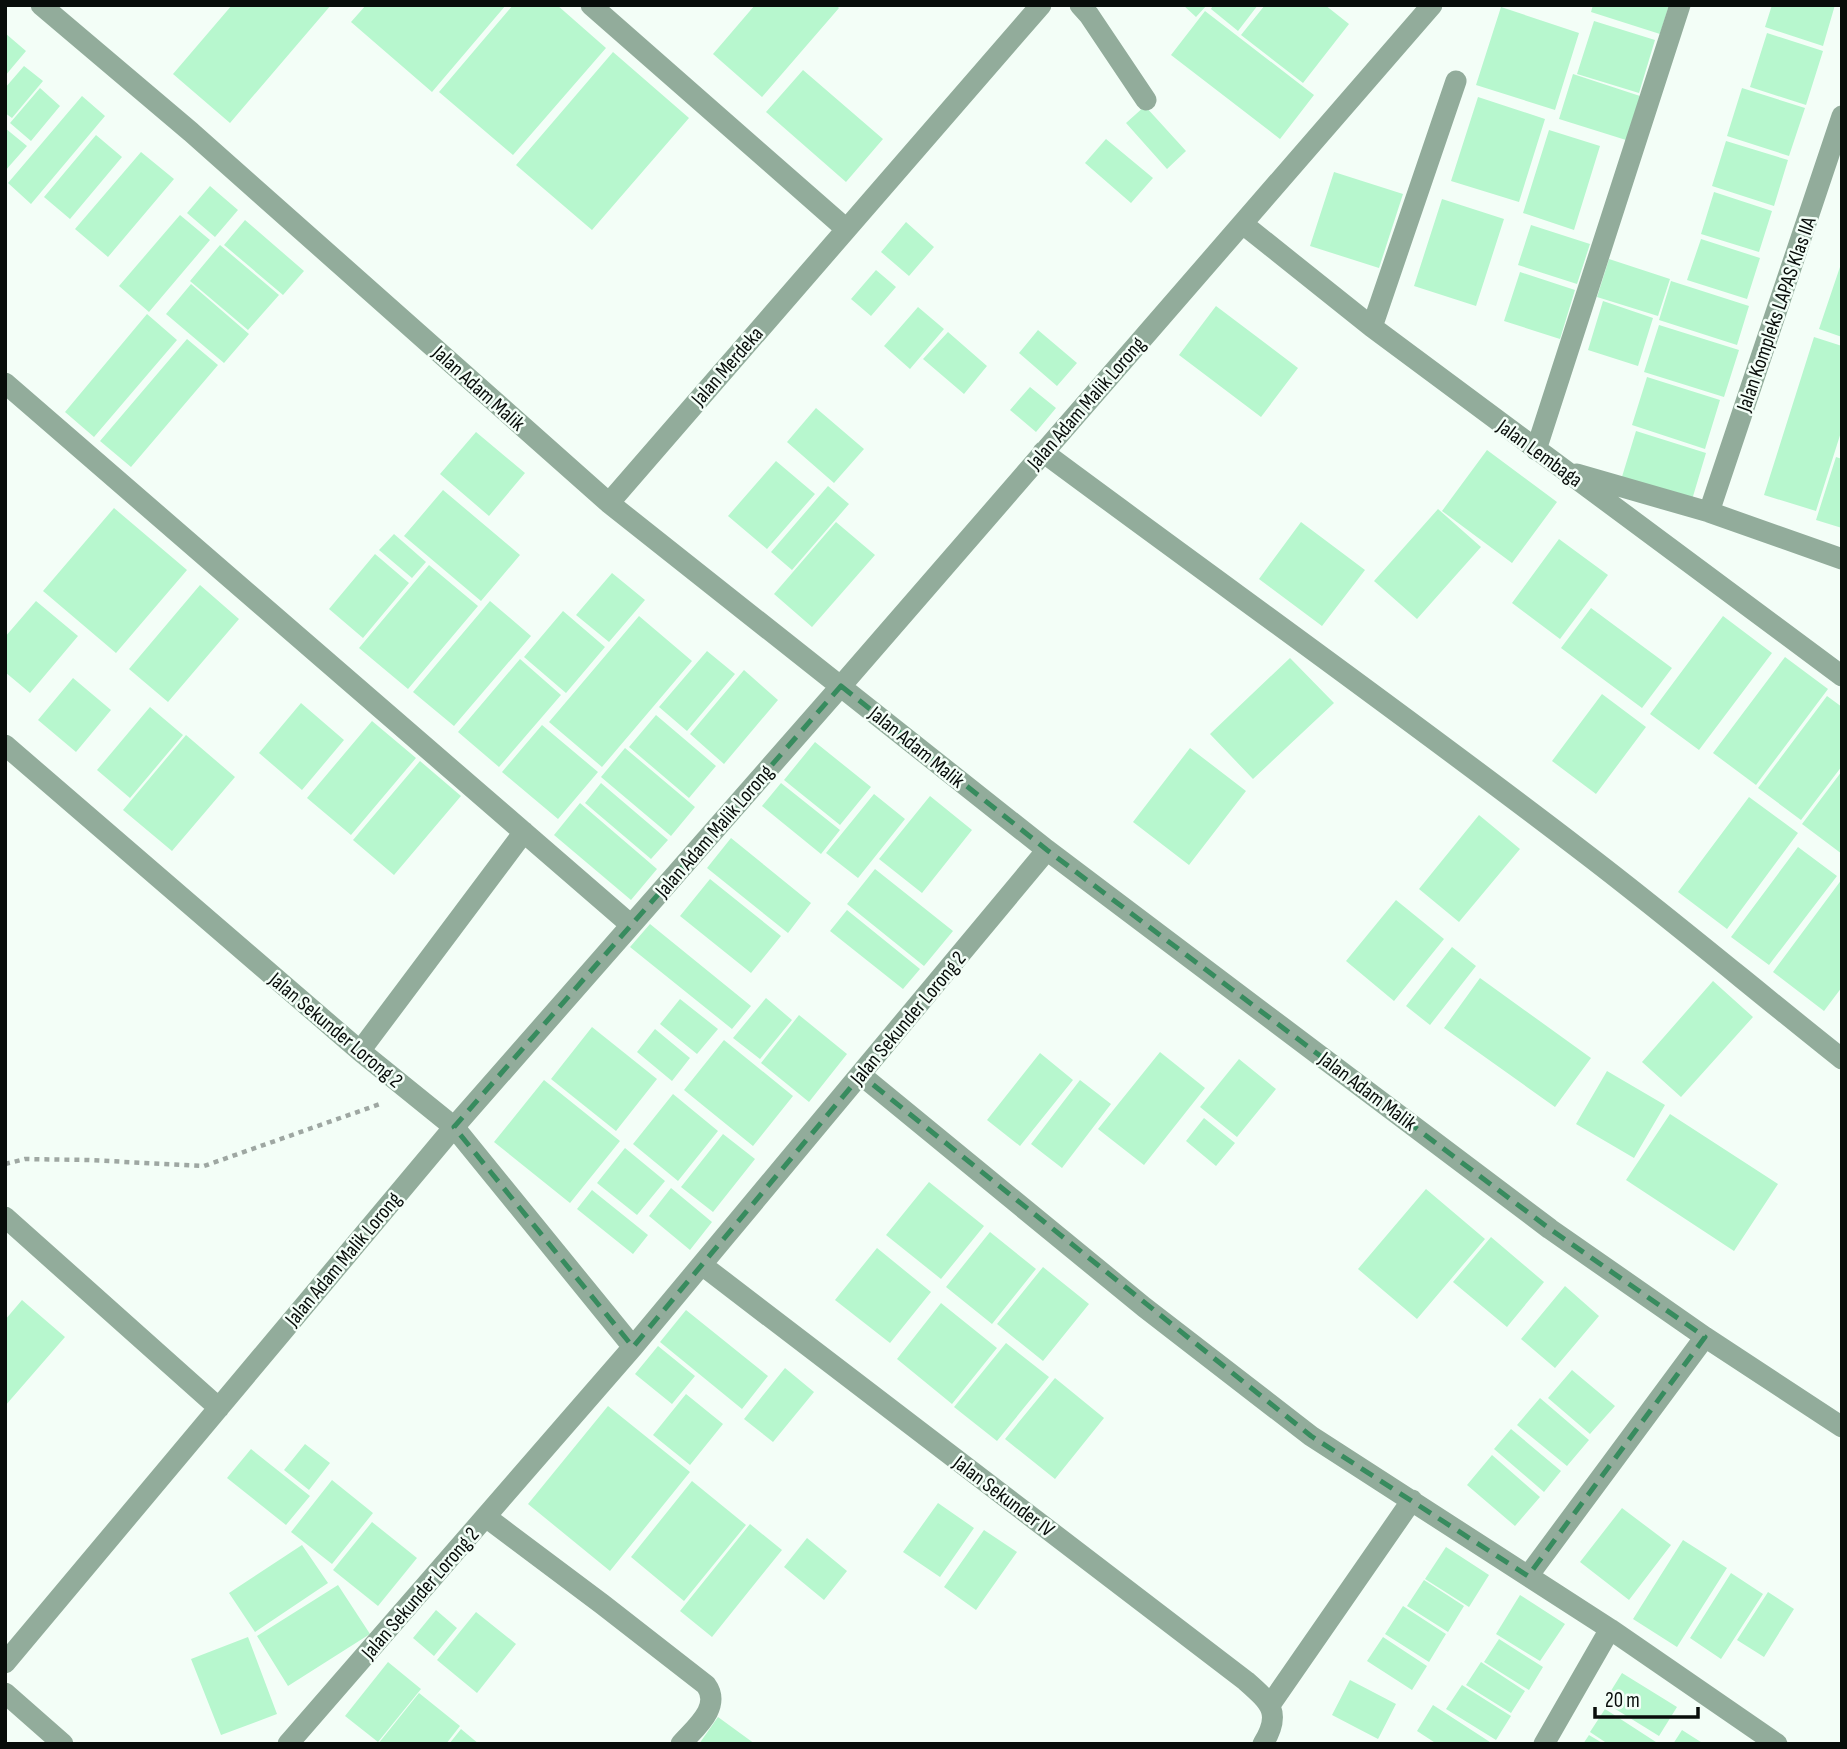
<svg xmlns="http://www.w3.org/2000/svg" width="1847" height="1749" font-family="'Sofia Sans Condensed',sans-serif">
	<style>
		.building { fill: #b7f7ce }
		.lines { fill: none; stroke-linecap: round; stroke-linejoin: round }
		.path { stroke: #9ea7a2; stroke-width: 4.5; stroke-dasharray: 5 5; stroke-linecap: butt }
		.street { stroke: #92ac9b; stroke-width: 21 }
		.marked { fill: none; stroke: #378b5e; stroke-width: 5; stroke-dasharray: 14 9; stroke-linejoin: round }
		.labels { text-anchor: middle; stroke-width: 5; stroke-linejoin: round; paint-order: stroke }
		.street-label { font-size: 21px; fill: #080d0a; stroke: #f3fef7 }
	</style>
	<rect width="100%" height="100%" fill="#f3fef7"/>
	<path class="building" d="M232,5H331L230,123L173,74Z
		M366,5H506L432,92L351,22Z
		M513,5H557L606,48L513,155L439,92Z
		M755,5H836L839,8L762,97L713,54Z
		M1183,5H1207L1196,17Z
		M1213,5H1258L1238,31L1211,9Z
		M1265,5H1325L1349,24L1303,83L1241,35Z
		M1593,5H1669L1660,34L1591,12Z
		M1772,5H1835L1823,46L1765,27Z
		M1501,7L1579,33L1555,110L1476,85Z
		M1205,11L1314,95L1280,139L1171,55Z
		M1594,21L1655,40L1639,93L1577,74Z
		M5,33L26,51L5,76Z
		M1767,33L1823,51L1806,105L1750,87Z
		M613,52L689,118L592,230L516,165Z
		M24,66L43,81L12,118L5,113V88Z
		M803,70L883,139L846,182L766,112Z
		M1573,74L1640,96L1626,140L1559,119Z
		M40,88L60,106L31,141L10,123Z
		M1742,88L1805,108L1789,156L1727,136Z
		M82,96L105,116L31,204L8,183Z
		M1478,97L1545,119L1519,202L1451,181Z
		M1145,106L1186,151L1167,169L1126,123Z
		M5,128L27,146L5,171Z
		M1549,130L1600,146L1574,230L1523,213Z
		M96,135L122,157L70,219L44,197Z
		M1106,139L1153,178L1131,203L1085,163Z
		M1726,141L1788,160L1774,206L1712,186Z
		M141,152L174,179L108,257L75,229Z
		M1334,172L1403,194L1379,268L1310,246Z
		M210,186L238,210L215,237L187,213Z
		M1714,192L1772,211L1759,252L1701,234Z
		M1442,199L1504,219L1476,306L1414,286Z
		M180,215L210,240L149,312L119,286Z
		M245,220L304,271L283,295L224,245Z
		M906,222L934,247L909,276L881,252Z
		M1531,225L1590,244L1577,284L1518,265Z
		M1701,239L1760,258L1747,299L1687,280Z
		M220,245L279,295L248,330L190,281Z
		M1609,259L1670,279L1658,316L1597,297Z
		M1841,264H1842V337L1819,329Z
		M876,270L896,287L871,316L851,299Z
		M1520,272L1575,290L1560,339L1504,321Z
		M1671,281L1749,306L1737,345L1659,320Z
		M191,284L249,334L224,363L166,314Z
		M1603,301L1653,318L1638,366L1588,350Z
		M1216,306L1298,368L1261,417L1179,355Z
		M918,307L944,329L910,369L884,346Z
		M147,314L177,340L94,437L65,412Z
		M1659,325L1739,350L1724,397L1644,372Z
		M1038,330L1077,363L1057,386L1019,353Z
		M948,332L987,366L964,394L923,359Z
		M1814,337L1842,346V429L1816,511L1764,495Z
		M187,339L218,365L131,467L100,441Z
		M1647,377L1720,400L1705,449L1632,425Z
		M1030,387L1056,408L1036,432L1010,410Z
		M816,408L864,449L834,483L787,442Z
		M1636,431L1706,453L1691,503L1621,480Z
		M476,432L525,473L489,516L440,474Z
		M1487,450L1557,502L1512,563L1442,511Z
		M1836,457L1842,459V528L1816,520Z
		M776,461L815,494L767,549L728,516Z
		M828,486L849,504L792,570L771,552Z
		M443,490L520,555L481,601L404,536Z
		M114,508L187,570L116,653L43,591Z
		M1438,509L1481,547L1417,619L1374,581Z
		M836,522L875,555L812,627L774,594Z
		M1301,522L1365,570L1322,626L1259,579Z
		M394,534L426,562L412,578L379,550Z
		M1559,539L1608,575L1560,639L1512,603Z
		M375,554L409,583L363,638L329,609Z
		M429,565L478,606L408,689L359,648Z
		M612,573L645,600L609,642L576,615Z
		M200,585L239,619L168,702L129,669Z
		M36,601L78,636L30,693L5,672V637Z
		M490,601L531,636L454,726L413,692Z
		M1591,608L1672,668L1642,708L1561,648Z
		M563,611L605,647L566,693L524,657Z
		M639,616L692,661L602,767L549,722Z
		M1723,616L1772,653L1699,750L1650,714Z
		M707,651L735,674L687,731L659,707Z
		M1785,657L1828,689L1756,785L1713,753Z
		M1290,658L1334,703L1253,779L1210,734Z
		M520,659L561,695L499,767L458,732Z
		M744,670L778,700L724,764L690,734Z
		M73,678L111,710L76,752L38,720Z
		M1602,694L1646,727L1596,794L1552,761Z
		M1827,696L1842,707V766L1801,820L1758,788Z
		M301,703L344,740L302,790L259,753Z
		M150,707L183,735L130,798L97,770Z
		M656,715L716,766L689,798L629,747Z
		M372,721L416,758L351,835L307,798Z
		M542,725L598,772L558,819L502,772Z
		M186,735L235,777L172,851L123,810Z
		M815,742L871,787L840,825L784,780Z
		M625,748L695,807L671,836L601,777Z
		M1190,748L1246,791L1189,865L1133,822Z
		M420,761L461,796L394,875L353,840Z
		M1842,771V854L1802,824Z
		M601,783L668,840L651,859L585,803Z
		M781,783L840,830L821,854L762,806Z
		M874,794L905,819L858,878L826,853Z
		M930,796L972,830L922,893L879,859Z
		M1749,797L1798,833L1727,929L1678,892Z
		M580,803L657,869L631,900L554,835Z
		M1479,815L1520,849L1459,922L1419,889Z
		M731,838L811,903L788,933L707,868Z
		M1798,847L1837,876L1769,965L1731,937Z
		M875,869L953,931L924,966L847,904Z
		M710,879L781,936L751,973L680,916Z
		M1842,879V987L1824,1011L1773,972Z
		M1396,900L1444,939L1394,1001L1346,961Z
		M847,910L920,969L903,989L830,931Z
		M650,924L751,1006L732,1029L630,947Z
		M1452,947L1476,966L1430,1025L1406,1006Z
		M1480,978L1591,1058L1555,1107L1444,1028Z
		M1713,981L1753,1017L1681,1097L1642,1062Z
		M766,998L792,1020L760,1059L733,1038Z
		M680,999L718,1029L697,1054L660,1024Z
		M799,1015L847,1054L809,1102L761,1063Z
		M592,1027L657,1079L616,1131L551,1079Z
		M655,1029L690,1058L672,1081L637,1052Z
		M724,1040L793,1096L753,1146L684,1090Z
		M1160,1052L1205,1088L1144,1165L1098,1129Z
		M1040,1053L1073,1080L1020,1146L987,1120Z
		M1239,1059L1276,1089L1237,1137L1200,1107Z
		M1607,1071L1665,1105L1634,1158L1576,1124Z
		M544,1080L620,1141L570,1203L494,1142Z
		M1080,1080L1111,1104L1062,1168L1031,1144Z
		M673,1094L718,1131L678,1181L633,1144Z
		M1670,1114L1778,1184L1734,1251L1626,1180Z
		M1204,1118L1235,1143L1216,1166L1186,1141Z
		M723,1134L755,1159L713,1212L681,1187Z
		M625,1148L665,1181L637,1215L597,1183Z
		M929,1182L984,1226L941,1279L886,1235Z
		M671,1188L712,1222L690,1250L649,1216Z
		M1426,1189L1485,1239L1417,1319L1358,1269Z
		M592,1190L648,1235L633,1254L577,1209Z
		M990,1232L1036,1269L992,1324L946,1287Z
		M1491,1237L1544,1282L1507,1327L1453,1282Z
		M877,1248L931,1292L890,1343L835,1300Z
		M1043,1267L1089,1304L1043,1361L997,1324Z
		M1565,1286L1599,1316L1555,1368L1521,1339Z
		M22,1300L65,1337L5,1406V1320Z
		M941,1303L997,1348L952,1404L897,1359Z
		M686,1310L768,1376L742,1409L660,1342Z
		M1006,1343L1049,1377L997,1441L954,1407Z
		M658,1346L695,1376L672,1404L635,1374Z
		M785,1368L814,1392L773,1442L744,1419Z
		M1572,1370L1615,1406L1590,1434L1548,1398Z
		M1055,1378L1104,1418L1055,1479L1005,1439Z
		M686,1394L723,1424L690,1465L653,1435Z
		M1540,1398L1589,1440L1567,1466L1517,1425Z
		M608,1406L690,1472L610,1571L528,1504Z
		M1511,1429L1561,1471L1544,1492L1494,1449Z
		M305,1444L330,1463L309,1490L284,1470Z
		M251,1449L310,1496L286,1525L227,1478Z
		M1492,1455L1540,1497L1515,1526L1467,1485Z
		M332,1480L373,1513L332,1564L291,1532Z
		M692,1481L746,1525L684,1601L631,1557Z
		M938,1503L974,1528L940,1577L903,1552Z
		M1622,1508L1671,1545L1629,1600L1580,1562Z
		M372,1522L417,1558L378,1606L333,1570Z
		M750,1524L782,1550L712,1637L680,1611Z
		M984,1530L1017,1552L976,1610L944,1587Z
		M807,1538L847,1571L824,1600L784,1567Z
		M1683,1540L1727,1568L1677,1647L1633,1619Z
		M302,1545L328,1583L255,1632L229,1593Z
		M1446,1547L1489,1575L1469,1607L1425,1579Z
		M1731,1573L1763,1594L1721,1659L1690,1638Z
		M1424,1580L1464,1606L1448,1632L1407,1606Z
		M338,1585L370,1634L288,1686L257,1636Z
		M1768,1592L1794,1609L1764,1657L1737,1640Z
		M1520,1595L1565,1624L1540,1661L1496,1634Z
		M1403,1606L1446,1634L1429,1662L1385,1634Z
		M436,1610L457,1628L434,1656L413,1638Z
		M476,1612L516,1644L477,1693L437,1660Z
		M248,1637L277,1714L221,1735L191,1659Z
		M1383,1637L1427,1666L1412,1690L1367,1661Z
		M1499,1639L1543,1667L1529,1690L1484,1662Z
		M388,1662L421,1689L378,1742L345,1716Z
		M1481,1662L1525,1691L1511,1713L1466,1685Z
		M1622,1673L1677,1707L1659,1736L1604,1702Z
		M1350,1680L1396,1704L1378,1739L1332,1715Z
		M1462,1685L1511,1716L1496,1740L1446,1709Z
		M419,1693L460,1726L446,1744H378Z
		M1433,1705L1493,1744H1437L1417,1731Z
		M1605,1709L1659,1744H1608L1590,1732Z
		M718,1717L755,1744H699Z
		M461,1729L479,1744H449Z
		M1682,1730L1704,1744H1673Z
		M1589,1735L1604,1744H1583Z"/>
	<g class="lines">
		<path class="path" d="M5,1164L25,1159L88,1160L204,1166L380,1104"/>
		<path class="street" d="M41,5L191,132L609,503L1047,850L1550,1229L1705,1337L1842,1427
			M591,5L845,228
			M1080,5L1089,15L1146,100
			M1243,224L1372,327L1842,676
			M1372,327L1456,81
			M5,383L631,925
			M1536,450L1680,5
			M1043,452C1222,585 1405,715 1582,851C1670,918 1755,990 1842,1059
			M1577,474L1709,512L1842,559
			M609,503L1041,5
			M1709,512L1842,116
			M5,745L360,1051L454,1127L633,1347
			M360,1051L524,832
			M861,1075L1144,1307L1311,1436L1610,1629L1777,1744
			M5,1217L219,1408
			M702,1265L1246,1681C1271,1703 1282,1713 1263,1744
			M486,1517L602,1604L706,1685C722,1707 695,1728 681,1744
			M1528,1576L1705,1337
			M5,1663L454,1127L841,686L1432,5
			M5,1693L63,1744
			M1270,1705L1412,1500
			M288,1744L633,1347L1047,850
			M1544,1744L1610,1629"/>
	</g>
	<path class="marked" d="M841,686L1047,850L1550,1229L1705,1337L1528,1576L1311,1436L861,1075L633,1347L454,1127Z"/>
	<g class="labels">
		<g class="street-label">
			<text transform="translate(1776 314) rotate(-71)" y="7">Jalan Kompleks LAPAS Klas IIA</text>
			<text transform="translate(727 366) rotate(-49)" y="7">Jalan Merdeka</text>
			<text transform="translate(479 388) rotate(42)" y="7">Jalan Adam Malik</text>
			<text transform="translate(1086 403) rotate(-49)" y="7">Jalan Adam Malik Lorong</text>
			<text transform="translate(1540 453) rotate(36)" y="7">Jalan Lembaga</text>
			<text transform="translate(917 747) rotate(39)" y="7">Jalan Adam Malik</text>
			<text transform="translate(714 831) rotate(-49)" y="7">Jalan Adam Malik Lorong</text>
			<text transform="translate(908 1018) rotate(-50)" y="7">Jalan Sekunder Lorong 2</text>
			<text transform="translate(336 1030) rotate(40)" y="7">Jalan Sekunder Lorong 2</text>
			<text transform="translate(1368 1091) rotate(37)" y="7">Jalan Adam Malik</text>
			<text transform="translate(343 1259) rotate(-50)" y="7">Jalan Adam Malik Lorong</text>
			<text transform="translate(1004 1496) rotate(37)" y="7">Jalan Sekunder IV</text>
			<text transform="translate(420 1593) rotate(-49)" y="7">Jalan Sekunder Lorong 2</text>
		</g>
	</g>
	<rect width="1847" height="1749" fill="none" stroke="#080d0a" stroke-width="14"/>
	<path d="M1595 1707v10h103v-10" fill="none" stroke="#080d0a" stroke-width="3.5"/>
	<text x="1605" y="1707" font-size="21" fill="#080d0a" stroke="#f3fef7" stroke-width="5" paint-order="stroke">20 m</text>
</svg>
